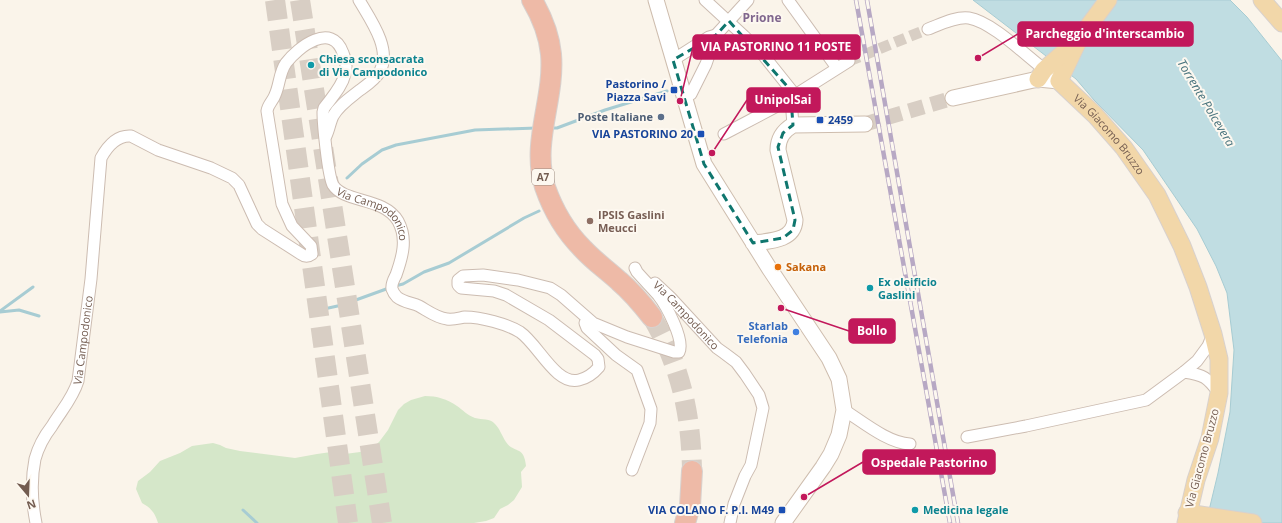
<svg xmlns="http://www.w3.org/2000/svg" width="1282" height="523" font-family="'Open Sans',sans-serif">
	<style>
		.green { fill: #d5e7c9 }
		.water { fill: #c0dde2; stroke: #a7ccd3 }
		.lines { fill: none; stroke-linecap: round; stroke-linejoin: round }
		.stream { stroke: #a7ccd3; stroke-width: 3 }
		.street-tunnel { stroke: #d8cec4; stroke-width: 11; stroke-dasharray: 11 5.5; stroke-linecap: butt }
		.secondary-tunnel { stroke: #d8cec4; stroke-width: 15; stroke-dasharray: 15 8; stroke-linecap: butt }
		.highway-tunnel { stroke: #d8cec4; stroke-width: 20; stroke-dasharray: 20 10; stroke-linecap: butt }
		.street-casing { stroke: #ccbcb1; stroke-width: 13 }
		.secondary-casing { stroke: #cebdae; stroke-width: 17 }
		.primary-casing { stroke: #d8d1ce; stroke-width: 19 }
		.highway-casing { stroke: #d8d1ce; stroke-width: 22 }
		.street { stroke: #fff; stroke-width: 11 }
		.secondary { stroke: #fff; stroke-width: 15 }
		.primary { stroke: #f2d7a9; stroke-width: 17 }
		.highway { stroke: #eebaa7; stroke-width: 20 }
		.rail-casing { stroke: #b7a8c4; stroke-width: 4.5 }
		.rail { stroke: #fdf8f0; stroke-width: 3; stroke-dasharray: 9; stroke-linecap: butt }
		.marked { fill: none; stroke: #0f766e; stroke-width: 3; stroke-dasharray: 8 5; stroke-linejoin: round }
		.culture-dot { fill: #0f9aa8; stroke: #fdf8f0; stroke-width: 1.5 }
		.transit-dot { fill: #1a4fb4; stroke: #fdf8f0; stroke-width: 1.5 }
		.service-dot { fill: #5c6f8a; stroke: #fdf8f0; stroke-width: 1.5 }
		.education-dot { fill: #8d6e63; stroke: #fdf8f0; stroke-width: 1.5 }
		.food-dot { fill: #e8710a; stroke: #fdf8f0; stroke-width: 1.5 }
		.shop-dot { fill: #3f7fe0; stroke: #fdf8f0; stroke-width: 1.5 }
		.labels { text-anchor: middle; stroke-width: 4; stroke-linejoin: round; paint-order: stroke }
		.shield { fill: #fdf8f0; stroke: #9c8b80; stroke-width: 1 }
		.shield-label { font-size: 10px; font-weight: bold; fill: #735c50 }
		.culture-label { font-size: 11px; font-weight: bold; fill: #0d838f; stroke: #fdf8f0; text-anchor: start }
		.transit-label { font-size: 11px; font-weight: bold; fill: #164399; stroke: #fdf8f0; text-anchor: end }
		.service-label { font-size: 11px; font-weight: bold; fill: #4e5e75; stroke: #fdf8f0; text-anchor: end }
		.street-label { font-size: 11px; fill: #735c50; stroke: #fdf8f0 }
		.education-label { font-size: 11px; font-weight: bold; fill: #785e54; stroke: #fdf8f0; text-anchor: start }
		.food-label { font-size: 11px; font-weight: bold; fill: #c56008; stroke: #fdf8f0; text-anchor: start }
		.shop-label { font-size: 11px; font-weight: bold; fill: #366cbe; stroke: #fdf8f0; text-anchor: end }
		.neighbourhood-label { font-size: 12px; font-weight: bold; fill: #81678e; stroke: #fdf8f0 }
		.water-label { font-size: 12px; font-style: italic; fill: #48737d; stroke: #fdf8f0 }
		.leader { fill: none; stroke: #c2185b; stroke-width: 1.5 }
		.callout-dot { fill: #c2185b; stroke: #fdf8f0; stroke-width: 1.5 }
		.callout { fill: #c2185b; stroke: #c2185b; stroke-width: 1.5 }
		.callout-label { font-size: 12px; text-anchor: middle; font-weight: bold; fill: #fff }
	</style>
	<rect width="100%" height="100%" fill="#faf4ea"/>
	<path class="green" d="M425,396C437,396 447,399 457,406C463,410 467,415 475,418C482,420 490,418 495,424C500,429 502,436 506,442C514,454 524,445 526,466L521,472L522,487L514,500L508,505L500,509L494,518L486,521L474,523H158C155,513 151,508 142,503L136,489L138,481L150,472L160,461L180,453L192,446L213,443L220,445L226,448L240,451L295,458L317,454L331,452L345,454L360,452L373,447L379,442L388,430L398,410L404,404L411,400Z"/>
	<path class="water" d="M973,0H1230L1247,17L1282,61V523H1206L1218,473L1230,412L1234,350L1227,293L1216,266L1197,229L1143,150L1094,100L1076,79Z"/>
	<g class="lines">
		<path class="stream" d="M551,128H557L605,110L667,91
			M347,178L362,164L382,150L396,145L475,130L537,128
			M395,286L403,284L424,272L449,263L524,218L539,211
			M324,309L342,305L389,288
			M0,311L33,287
			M0,312L19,310L39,316
			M243,510L257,523"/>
		<path class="street-tunnel" d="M849,61L928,29"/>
		<path class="secondary-tunnel" d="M865,124L953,98"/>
		<path class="highway-tunnel" d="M275,0L348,523
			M300,0L382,523
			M652,317C681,367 691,414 692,471"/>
		<defs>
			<g id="street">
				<path d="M705,0L744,36L764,56L796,96"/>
				<path d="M788,0L837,68"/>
				<path d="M928,29C939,25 956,16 969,18C993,22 1028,58 1049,73"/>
				<path d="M673,60L709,37L716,35"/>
				<path d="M683,98L691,94L706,64L716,35L748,0"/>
				<path d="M791,99L793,125"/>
				<path d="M724,134L781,104L849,61"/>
				<path d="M326,136C329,130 330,122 333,116C339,105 350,98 360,90C367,85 376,79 380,71C392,49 370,19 359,0"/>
				<path id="s1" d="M655,283L670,297L717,348L724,353L736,362L745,374L759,395L763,408L751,465L745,476L734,504L730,523"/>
				<path d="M590,321L585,323L587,328L616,355L637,370L651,409L650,423L632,470"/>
				<path d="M1184,372C1204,375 1207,377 1219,393"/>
				<path d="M844,410C863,422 888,443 910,444"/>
				<path d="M967,437L1026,426L1146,400L1184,372L1197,361L1208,346L1213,334"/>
				<path id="s2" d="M36,523C32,503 31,479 35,459C38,448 45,435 52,426C61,411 73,398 78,381L91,279L101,158C107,147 117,135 131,136L158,150L211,168L232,178L239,185L257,224L262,229L301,254C305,257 308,257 312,254L311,246L292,226L282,204L267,111C268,104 273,101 275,95C280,84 279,73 286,63C298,47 332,21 343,53C346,60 347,67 345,74C342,87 332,97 324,108L323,112C323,124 328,176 333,185C344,203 384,197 398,221C408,239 402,258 396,275C394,279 391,284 392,289C393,292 395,295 397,297C403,302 412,303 419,306C428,311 437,318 447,319C453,320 459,318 465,317C481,317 507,324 520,332C538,344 556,386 579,380C588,378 593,374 599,367L598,359L595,355L549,320L506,295L494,291L461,288L458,285V280L463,276L483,275L518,280L550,288L561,295L593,323L627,337L674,352H679C685,340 666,305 658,295C651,287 644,280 637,272L635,268"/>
			</g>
			<path id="secondary" d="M656,0L704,164L769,268L829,358L839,379L844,410L839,435L831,454L823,467L783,523
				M953,98L1038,79L1059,81
				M753,243C769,241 794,241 795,220L778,150C778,138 783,131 793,125L865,124"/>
			<g id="primary">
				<path d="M1262,0L1282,23"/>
				<path id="s3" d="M1079,39L1059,81L1095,115L1124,148L1157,195L1182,246L1198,287L1213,334L1219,359V393L1210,438L1196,480L1186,523"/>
				<path d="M1038,79L1044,70L1079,39L1108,0"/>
				<path d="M1187,513L1253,523"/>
			</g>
			<path id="highway" d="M532,0C542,17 549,34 551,54C555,99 531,142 545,187C553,210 566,232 583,249C594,261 607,270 619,281C632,292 642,304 652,317
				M685,523L690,506L692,471"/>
		</defs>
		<use href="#street" class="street-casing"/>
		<use href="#secondary" class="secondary-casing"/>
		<use href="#primary" class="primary-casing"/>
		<use href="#highway" class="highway-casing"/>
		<use href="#street" class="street"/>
		<use href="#secondary" class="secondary"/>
		<use href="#primary" class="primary"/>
		<use href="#highway" class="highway"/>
		<defs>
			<path id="rail" d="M856,0L950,523
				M867,0L958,523"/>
		</defs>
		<use href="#rail" class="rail-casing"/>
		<use href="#rail" class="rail"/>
	</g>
	<path class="marked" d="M729,21L796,96L791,99L793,125L783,133L778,147L795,220L793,230L783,238L753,243L704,164L673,60L716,35Z"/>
	<g class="culture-dot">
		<circle cx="311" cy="65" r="4"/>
		<circle cx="870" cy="288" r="4"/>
		<circle cx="915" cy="510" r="4"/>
	</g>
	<g class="transit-dot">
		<rect x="670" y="86" width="8" height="8" rx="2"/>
		<rect x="816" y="116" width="8" height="8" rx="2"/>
		<rect x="697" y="130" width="8" height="8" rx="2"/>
		<rect x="778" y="506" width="8" height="8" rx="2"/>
	</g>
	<circle class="service-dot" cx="661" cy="117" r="4"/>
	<circle class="education-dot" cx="590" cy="221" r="4"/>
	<circle class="food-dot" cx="778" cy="267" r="4"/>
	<circle class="shop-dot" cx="796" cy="332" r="4"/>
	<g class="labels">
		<rect class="shield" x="532" y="169" width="22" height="16" rx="3"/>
		<g class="shield-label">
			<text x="543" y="181">A7</text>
		</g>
		<g class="culture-label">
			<text x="319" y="63">Chiesa sconsacrata<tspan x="319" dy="13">di Via Campodonico</tspan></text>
			<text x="878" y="286">Ex oleificio<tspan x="878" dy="13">Gaslini</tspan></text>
			<text x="923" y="514">Medicina legale</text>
		</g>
		<g class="transit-label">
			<text x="666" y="88">Pastorino /<tspan x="666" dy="13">Piazza Savi</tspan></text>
			<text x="828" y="124" text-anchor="start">2459</text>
			<text x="693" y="138">VIA PASTORINO 20</text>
			<text x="774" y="514">VIA COLANO F. P.I. M49</text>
		</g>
		<g class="service-label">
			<text x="653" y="121">Poste Italiane</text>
		</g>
		<g class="street-label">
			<text dy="4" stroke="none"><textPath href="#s3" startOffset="120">Via Giacomo Bruzzo</textPath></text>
			<text dy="4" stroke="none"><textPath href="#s2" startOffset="1116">Via Campodonico</textPath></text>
			<text dy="4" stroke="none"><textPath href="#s1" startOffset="45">Via Campodonico</textPath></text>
			<text dy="4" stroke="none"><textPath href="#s2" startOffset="195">Via Campodonico</textPath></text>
			<text transform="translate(1202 458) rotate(-75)" y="4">Via Giacomo Bruzzo</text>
		</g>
		<g class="education-label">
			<text x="598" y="219">IPSIS Gaslini<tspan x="598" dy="13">Meucci</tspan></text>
		</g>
		<g class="food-label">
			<text x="786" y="271">Sakana</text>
		</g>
		<g class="shop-label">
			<text x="788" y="330">Starlab<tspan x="788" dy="13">Telefonia</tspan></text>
		</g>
		<g class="neighbourhood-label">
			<text x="762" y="22">Prione</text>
		</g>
		<g class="water-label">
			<text transform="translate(1206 103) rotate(59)" y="4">Torrente Polcevera</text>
		</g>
	</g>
	<path class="leader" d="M978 58L1018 34M680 101L693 47M712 153L747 100M781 308L849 331M804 497L863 462"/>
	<g class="callout-dot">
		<circle cx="978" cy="58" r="4"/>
		<circle cx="680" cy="101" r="4"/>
		<circle cx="712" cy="153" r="4"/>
		<circle cx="781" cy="308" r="4"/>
		<circle cx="804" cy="497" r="4"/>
	</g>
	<g class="callout">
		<rect x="1018" y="22" width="175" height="24" rx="4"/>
		<rect x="693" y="35" width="167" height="24" rx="4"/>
		<rect x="747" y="88" width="73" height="24" rx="4"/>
		<rect x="849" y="319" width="46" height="24" rx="4"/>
		<rect x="863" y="450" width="132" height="24" rx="4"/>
	</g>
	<g class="callout-label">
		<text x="1105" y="38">Parcheggio d'interscambio</text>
		<text x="776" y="51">VIA PASTORINO 11 POSTE</text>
		<text x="783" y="104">UnipolSai</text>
		<text x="872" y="335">Bollo</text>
		<text x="929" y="467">Ospedale Pastorino</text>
	</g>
	<g transform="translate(28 495) rotate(161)" stroke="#fdf8f0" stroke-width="3" paint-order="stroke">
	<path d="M0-3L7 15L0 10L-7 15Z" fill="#735c50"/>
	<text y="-6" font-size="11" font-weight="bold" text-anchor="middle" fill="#735c50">N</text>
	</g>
</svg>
